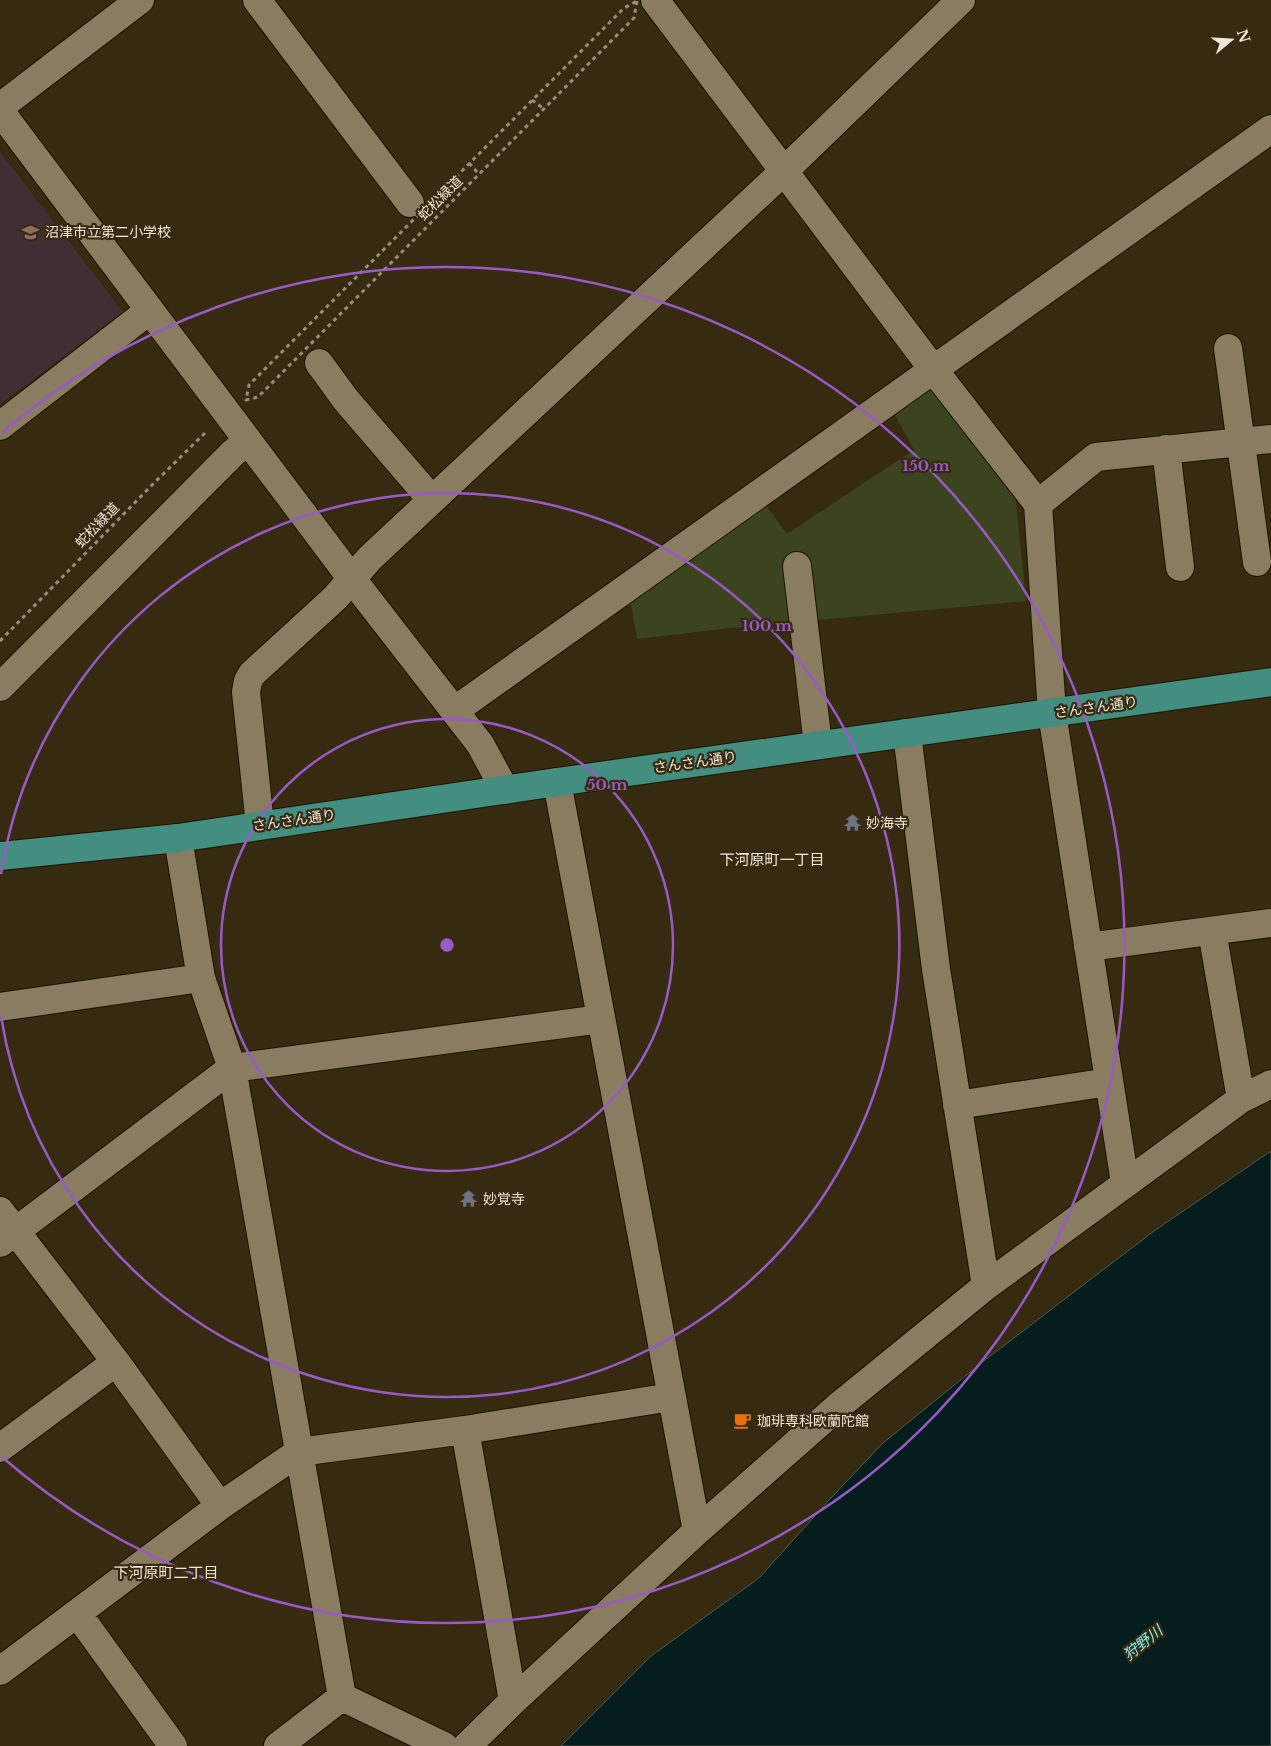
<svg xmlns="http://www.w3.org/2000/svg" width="1271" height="1746" font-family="'Libre Baskerville','Noto Sans JP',serif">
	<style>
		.education { fill: #402e35 }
		.green { fill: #3c441f }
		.water { fill: #061d1e; stroke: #4c5956 }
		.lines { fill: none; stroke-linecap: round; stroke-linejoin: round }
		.minor-casing { stroke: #1e1300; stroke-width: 30 }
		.major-casing { stroke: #1e1300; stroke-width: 30 }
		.path { stroke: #978d79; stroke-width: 3; stroke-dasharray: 4 4; stroke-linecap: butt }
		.minor { stroke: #897c61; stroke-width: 28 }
		.major { stroke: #438e80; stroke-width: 28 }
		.ring { fill: none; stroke: #985ac5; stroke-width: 2.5 }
		.labels { text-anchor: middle; stroke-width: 4.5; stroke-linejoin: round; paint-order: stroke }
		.street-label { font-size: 14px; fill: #eee6d7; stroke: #362a11 }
		.poi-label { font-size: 14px; fill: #eee6d7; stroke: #362a11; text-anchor: start }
		.neighbourhood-label { font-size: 15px; fill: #eee6d7; stroke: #362a11 }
		.water-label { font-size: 15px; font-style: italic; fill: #83f4fa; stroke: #362a11 }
		.centre { fill: #985ac5; stroke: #362a11; stroke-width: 2.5 }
		.ring-label { font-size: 15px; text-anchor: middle; font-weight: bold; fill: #985ac5; stroke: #362a11; stroke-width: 4.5; stroke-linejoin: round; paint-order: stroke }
	</style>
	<rect width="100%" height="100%" fill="#362a11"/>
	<path class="education" d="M0,152L123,312L0,404Z"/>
	<path class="green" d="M932,376L1015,492L1026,601L730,628L637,639L628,587L762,500L787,534L914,450L892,409Z"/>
	<path class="water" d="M1271,1151V1746H561L651,1656L759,1578L831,1498L883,1443L985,1360L1154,1231Z"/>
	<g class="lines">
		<defs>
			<path id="minor" d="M257,0L410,203
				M655,0L933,369L1038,504L1052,713L1125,1183
				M0,107L140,0
				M0,111L352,579L480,744L505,790
				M1228,348L1257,562
				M319,363L346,400L432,500
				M0,426L150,310
				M1166,449L1180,567
				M1038,504L1096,457L1271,439
				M797,566L818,745
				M0,687L233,453L248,441
				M454,711L1271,129
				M907,733L936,969L986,1286
				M557,782L697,1531
				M260,825L246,692L248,681L252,674L335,598L370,558L784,171L961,0
				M178,838L201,978L232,1068L342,1697
				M1212,931L1241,1099
				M1088,947L1271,923
				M0,1007L201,978
				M957,1105L1109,1082
				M0,1211L116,1362L220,1506
				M0,1243L232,1068L601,1019
				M465,1430L513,1701
				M0,1448L116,1362
				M77,1613L173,1746
				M0,1671L220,1506L299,1452L465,1430L671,1397
				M342,1697L444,1746
				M278,1746L342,1697
				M467,1746L513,1701L697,1531L841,1404L986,1286L1241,1099L1271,1084"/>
			<path id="major" d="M0,856L178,838L557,782L1271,682"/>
		</defs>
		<use href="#minor" class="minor-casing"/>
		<use href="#major" class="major-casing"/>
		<path class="path" d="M637,1L634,18L258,397L246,400L249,385L624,8Z
			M532,100L544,109
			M469,163L479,174
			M0,641L151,486L205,433"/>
		<use href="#minor" class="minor"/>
		<use href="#major" class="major"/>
	</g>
	<g class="ring">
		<circle cx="447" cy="945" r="226"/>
		<path d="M1 874A452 452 0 1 1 1 1016"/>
		<path d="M2 433A678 678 0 1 1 2 1457"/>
	</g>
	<defs>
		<symbol id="school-bare" viewBox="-9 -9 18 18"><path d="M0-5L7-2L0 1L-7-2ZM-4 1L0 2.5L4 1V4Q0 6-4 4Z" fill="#8d6e63" stroke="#362a11" stroke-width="2.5" paint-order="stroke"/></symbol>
		<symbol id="temple-bare" viewBox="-9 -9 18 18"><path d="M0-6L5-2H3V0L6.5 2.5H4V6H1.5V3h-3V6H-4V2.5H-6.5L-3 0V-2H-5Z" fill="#6b7280" stroke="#362a11" stroke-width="2.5" paint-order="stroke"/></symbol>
		<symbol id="cafe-bare" viewBox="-9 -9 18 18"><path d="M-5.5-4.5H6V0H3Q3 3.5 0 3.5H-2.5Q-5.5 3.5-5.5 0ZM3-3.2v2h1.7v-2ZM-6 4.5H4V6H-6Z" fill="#e8710a" stroke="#362a11" stroke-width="2.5" paint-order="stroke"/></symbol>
	</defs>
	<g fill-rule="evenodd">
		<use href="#school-bare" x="18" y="220" width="25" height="25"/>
		<use href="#temple-bare" x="840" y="810" width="25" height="25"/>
		<use href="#temple-bare" x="456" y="1186" width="25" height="25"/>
		<use href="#cafe-bare" x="730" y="1408" width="25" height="25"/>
	</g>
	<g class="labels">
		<g class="street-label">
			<text transform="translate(440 198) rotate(-45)" y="5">蛇松緑道</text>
			<text transform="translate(97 525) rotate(-46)" y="5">蛇松緑道</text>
			<text transform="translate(1096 707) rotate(-8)" y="5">さんさん通り</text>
			<text transform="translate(695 762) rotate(-8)" y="5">さんさん通り</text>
			<text transform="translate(294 820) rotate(-8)" y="5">さんさん通り</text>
		</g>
		<g class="poi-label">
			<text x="45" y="237">沼津市立第二小学校</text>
			<text x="866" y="828">妙海寺</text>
			<text x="483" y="1204">妙覚寺</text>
			<text x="757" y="1426">珈琲専科欧蘭陀館</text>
		</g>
		<g class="neighbourhood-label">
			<text x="772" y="865">下河原町一丁目</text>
			<text x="166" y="1578">下河原町二丁目</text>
		</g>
		<g class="water-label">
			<text transform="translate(1143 1643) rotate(-39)" y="5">狩野川</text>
		</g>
	</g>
	<circle cx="447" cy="945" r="8" class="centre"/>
	<g class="ring-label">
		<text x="926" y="471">150 m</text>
		<text x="767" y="631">100 m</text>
		<text x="607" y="790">50 m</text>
	</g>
	<g transform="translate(1231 40) rotate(72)" stroke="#362a11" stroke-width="4" paint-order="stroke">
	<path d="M0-4L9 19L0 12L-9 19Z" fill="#eee6d7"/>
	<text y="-8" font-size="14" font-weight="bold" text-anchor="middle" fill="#eee6d7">N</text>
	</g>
</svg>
